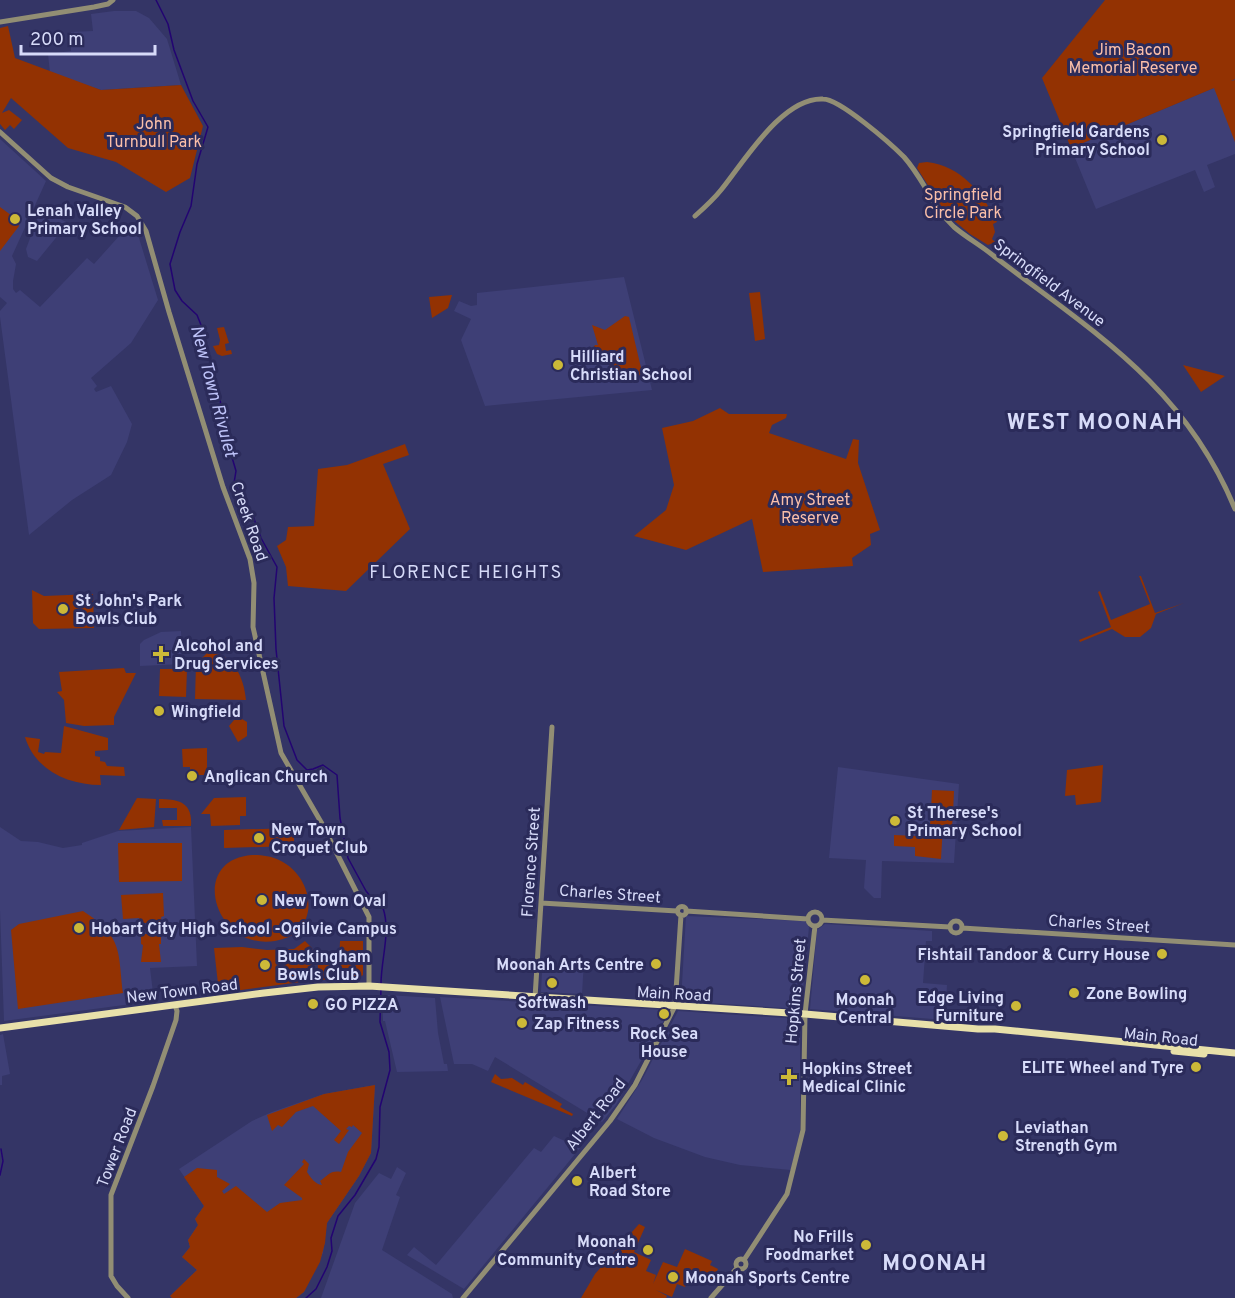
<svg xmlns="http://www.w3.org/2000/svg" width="1235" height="1298" font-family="Overpass,sans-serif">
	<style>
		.built { fill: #3e3f76 }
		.green { fill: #933202 }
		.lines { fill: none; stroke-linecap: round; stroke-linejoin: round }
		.stream { stroke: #230472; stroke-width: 1.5 }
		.minor { stroke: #928e74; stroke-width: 5 }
		.major { stroke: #e8e0aa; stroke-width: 7 }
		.poi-dot { fill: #ccb938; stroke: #2b2b5a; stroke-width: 2 }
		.labels { text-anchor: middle; stroke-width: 6; stroke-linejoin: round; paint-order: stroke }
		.park-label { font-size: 16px; fill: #fbbfa9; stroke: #2b2b5a }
		.poi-label { font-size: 16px; font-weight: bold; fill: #d7dbf9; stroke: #2b2b5a; text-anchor: start }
		.street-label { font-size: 16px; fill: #d7dbf9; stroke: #2b2b5a }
		.water-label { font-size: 18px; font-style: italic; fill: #bdc2f8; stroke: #2b2b5a }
		.neighbourhood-label { font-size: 18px; letter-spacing: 1.5px; fill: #d7dbf9; stroke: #2b2b5a }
		.district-label { font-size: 22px; font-weight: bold; letter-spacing: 1.5px; fill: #d7dbf9; stroke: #2b2b5a }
	</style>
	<rect width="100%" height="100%" fill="#343566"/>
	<path class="built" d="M114,11H136L149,18L167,39L181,85L101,90L50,73L48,54L71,51V32L93,31L91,14Z
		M1235,79V154L1207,165L1215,187L1204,192L1195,170L1096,209L1071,148Z
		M0,139L46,181L12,256L16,264L13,281V289L16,293L20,290L40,307L87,258L94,264L129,225L139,238L158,300L131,343L91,378L97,386L94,389L96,392L111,386L132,424L127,442L111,475L72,500L29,535L0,317V311L7,303L0,297Z
		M41,209L68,223L37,261L28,257L26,249Z
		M624,277L652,390L485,406L461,340L471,319L454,311L459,301L471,306L477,305V293Z
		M181,631L182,664L140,666V644L144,640L161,632Z
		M838,767L959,784L954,863L882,861L881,898H874L864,888L866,860L829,858Z
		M0,827L21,841L38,842L63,848L82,845V843L118,831L191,827L197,966L150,968L154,1001L4,1021L0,910Z
		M686,916L805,921L809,927L801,1009L681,1001Z
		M825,924L932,931V941H926L923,983L947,985L945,1020L810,1009L817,930Z
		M563,959L584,960L582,994L541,992L542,972L562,973Z
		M387,995L435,998L438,1033L444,1064H447L448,1071L397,1072L385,1021H383L382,996Z
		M440,997L665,1010L667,1015L616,1105L602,1122L495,1057L488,1071L472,1064H454Z
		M678,1011L800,1019V1131L791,1170L740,1165L705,1157L654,1138L617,1119L642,1080Z
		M3,1034L10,1074L2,1076V1085H0V1035Z
		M375,1085L371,1153L359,1176L327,1223L323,1253L304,1292L296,1298H172L170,1296L197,1270L182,1257L190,1247L188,1240L198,1225L195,1219L204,1206L179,1169L252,1121L272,1112L324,1094Z
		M554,1136L580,1148L464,1289L407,1255L414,1247L436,1265L534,1148L541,1152Z
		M397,1167L406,1173L396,1195L400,1197L382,1250L452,1294L453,1298H321L355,1203L379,1173L391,1179Z"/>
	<path class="green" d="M1105,0H1235V79L1231,81L1235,80V142L1214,88L1071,148L1042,78Z
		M8,26L15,58L101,90L181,85L203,126L190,178L166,192L116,162L68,148L11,98L2,113L9,110L22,120L14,129L10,125L5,130L0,124V28Z
		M927,162C961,166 983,193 997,222L993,224L995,232L992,239L995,242L988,245L970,234L947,215L917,168L919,163Z
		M0,207L15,218L19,226L0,251Z
		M760,292L765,339L755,341L749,293Z
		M452,295L448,308L432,318L429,297Z
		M625,316L629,317L642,372C634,385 622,384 610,376L611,371L609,362L601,364L592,349L595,345H598L592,325L605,330Z
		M224,327L229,343L225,344L226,351L231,350L232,354L222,356L217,354L213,346L219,345L220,340L217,328Z
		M1183,365L1225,376L1201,392Z
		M720,408L729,414H787L786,418L772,425L769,433L846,459L853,439L859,440L858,463L880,530L870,534L871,545L852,558L853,566L763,572L752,519L686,550L634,536L666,510L674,485L662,428L693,421Z
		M405,444L409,455L383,464L410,529L346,591L288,586L286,567L277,546L286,540L288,527L314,526L318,469L347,465Z
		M1139,576H1141L1155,613L1184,603L1156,614L1151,628L1140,637H1125L1112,629L1080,642L1079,640L1111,627L1098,592L1100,591L1111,620L1150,604Z
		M32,590L44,596L93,594L94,628L39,629L33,623Z
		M208,652C233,653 244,677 246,700L195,699L196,664Z
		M124,668L126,673H136L114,717V725L84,726L66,723L64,700L57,692L62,691L59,672Z
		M160,669H187L186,697L159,696Z
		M242,719L247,722V736L238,742L229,726L234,720Z
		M64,726L108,738V750L95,751V756L100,757V761L105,762L107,766L124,767L125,776L100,775L101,785C68,785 35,770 25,737L40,739L38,752L44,754L45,752L61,753Z
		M207,748V775H190V767H183L182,749Z
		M1103,765L1101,802L1076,805L1075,795L1065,796L1067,770Z
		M932,790L954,791L953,813L931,811Z
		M246,797V816H240V825L211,826L210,814H201L214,798Z
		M137,798L156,799L154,827L119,830Z
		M159,799C178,799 193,802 191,826H163L162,820H177V808H159Z
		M931,813L953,814L952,826L943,825L941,859L915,856V847L894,846V835L916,836L917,824L930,825Z
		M294,828V846L224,848V830Z
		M118,843H182V881L119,882Z
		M252,855C262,855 271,856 279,860C316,877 322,934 275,941C215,951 187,860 252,855Z
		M163,893L164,916L161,917L162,923H140L139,918L123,919L121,895Z
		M83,911C123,937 118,950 123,993L18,1009L11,930L19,924Z
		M141,934H161V944H159L161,962H141L143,945L141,944Z
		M305,941L312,948L316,980L219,993L214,948L242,947L267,950L294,949Z
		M340,941H363V975L358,979L319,980L317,956L330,954L331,965L339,964Z
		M495,1074L501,1079L512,1078L523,1085L525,1082L562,1104L560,1107L573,1114L572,1116L491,1082Z
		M375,1085L371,1153L359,1176L327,1223L325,1243L320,1262L304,1292L296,1298H172L170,1296L197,1270L182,1257L190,1247L188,1240L198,1225L195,1219L204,1206L184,1177L197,1168L217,1170V1177L230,1184L222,1191L224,1194L236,1186L267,1212L280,1203L302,1200V1198L284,1185L304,1164L302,1162L304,1159L309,1164L307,1172C311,1178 315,1184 322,1185L320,1181C328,1176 330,1170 341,1172L348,1152L362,1133L353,1125L352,1127L349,1126L346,1129L349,1130L339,1144L334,1140L341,1131L313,1106L296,1112L282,1127L278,1125L272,1131L267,1115L324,1094Z
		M639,1224L645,1227L634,1252L651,1260L646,1271L656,1275L653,1284L663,1262L677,1267L685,1249L712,1261L710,1265L718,1269L712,1281L692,1272L685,1287L677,1284L672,1297L656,1290L667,1296L666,1298H581L595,1274Z"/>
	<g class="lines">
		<path class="stream" d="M156,0L168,24L174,50L193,101L208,127L197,164L191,206L180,232L170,264L175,290L182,301L197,315L201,325L206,352L212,365L220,399L224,430L236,471L234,483L253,516L261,538L277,567L274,598L276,649L284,726L297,760L307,770L313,769L323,765L337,775L340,818L348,858L366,891L376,903L383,908C391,932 381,959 381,984
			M0,1175L3,1161L1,1149
			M306,1298L316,1289L327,1267L332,1251L331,1238L338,1216L355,1195L376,1159L379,1147L380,1107L390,1070L389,1052L380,1022L381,988"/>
		<path class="minor" d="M0,22L94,7L108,4L113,0
			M0,132L51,178L68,187L125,207L137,216L146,231L169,312L223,487L250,559L254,583L253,627L281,753L321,822L369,917V986
			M695,216C704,208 713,200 721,190C744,162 782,97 823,99C840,99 891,144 904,157C923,178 933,207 954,227C967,238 982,246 995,257C1095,333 1185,387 1235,509
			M541,903L677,911
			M677.5 911a4.5 4.5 0 1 1 9 0a4.5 4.5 0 1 1-9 0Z
			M686,911L808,919
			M808 919a7 7 0 1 1 14 0a7 7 0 1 1-14 0Z
			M822,920L950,927
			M950 927a6 6 0 1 1 12 0a6 6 0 1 1-12 0Z
			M962,928L1235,945
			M535,998L552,727
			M736 1264a5 5 0 1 1 10 0a5 5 0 1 1-10 0Z
			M744,1260L787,1194L803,1130L805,1014L815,926
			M128,1298L117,1286L111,1276V1195L153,1086L176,1020L177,1011L175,1005
			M463,1298L610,1121L635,1085L675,1006L681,915
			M711,1298L737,1268"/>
		<path class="major" d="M0,1028L264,993L318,987L369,986L805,1014L978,1029H995L1235,1053
			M1174,1051L1204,1054"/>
	</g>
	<g class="poi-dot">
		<circle cx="1162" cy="140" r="6"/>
		<circle cx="15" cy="219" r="6"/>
		<circle cx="558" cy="365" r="6"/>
		<circle cx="63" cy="609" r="6"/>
		<path d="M158 645h6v6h6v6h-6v6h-6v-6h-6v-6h6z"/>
		<circle cx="159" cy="711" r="6"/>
		<circle cx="192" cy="776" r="6"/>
		<circle cx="895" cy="821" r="6"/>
		<circle cx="259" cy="838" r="6"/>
		<circle cx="262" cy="900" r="6"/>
		<circle cx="79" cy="928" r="6"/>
		<circle cx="1162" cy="954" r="6"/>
		<circle cx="656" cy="964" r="6"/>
		<circle cx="265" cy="965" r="6"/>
		<circle cx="865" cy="980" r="6"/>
		<circle cx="552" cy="983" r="6"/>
		<circle cx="1074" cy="993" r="6"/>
		<circle cx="313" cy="1004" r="6"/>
		<circle cx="1016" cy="1006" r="6"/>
		<circle cx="664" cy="1014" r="6"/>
		<circle cx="522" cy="1023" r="6"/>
		<circle cx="1196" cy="1067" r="6"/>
		<path d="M786 1068h6v6h6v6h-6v6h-6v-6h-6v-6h6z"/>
		<circle cx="1003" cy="1136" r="6"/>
		<circle cx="577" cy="1181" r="6"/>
		<circle cx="866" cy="1245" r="6"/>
		<circle cx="648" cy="1250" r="6"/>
		<circle cx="673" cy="1277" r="6"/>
	</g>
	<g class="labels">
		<g class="park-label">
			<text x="1133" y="55">Jim Bacon<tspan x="1133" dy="18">Memorial Reserve</tspan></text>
			<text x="154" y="129">John<tspan x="154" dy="18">Turnbull Park</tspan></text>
			<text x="963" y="200">Springfield<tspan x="963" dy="18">Circle Park</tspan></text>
			<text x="810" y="505">Amy Street<tspan x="810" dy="18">Reserve</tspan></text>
		</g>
		<g class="poi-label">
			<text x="1150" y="137" text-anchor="end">Springfield Gardens<tspan x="1150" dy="18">Primary School</tspan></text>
			<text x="27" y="216">Lenah Valley<tspan x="27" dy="18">Primary School</tspan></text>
			<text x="570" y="362">Hilliard<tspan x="570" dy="18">Christian School</tspan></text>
			<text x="75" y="606">St John's Park<tspan x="75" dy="18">Bowls Club</tspan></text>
			<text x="174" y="651">Alcohol and<tspan x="174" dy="18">Drug Services</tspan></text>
			<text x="171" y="717">Wingfield</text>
			<text x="204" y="782">Anglican Church</text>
			<text x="907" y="818">St Therese's<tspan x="907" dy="18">Primary School</tspan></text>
			<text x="271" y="835">New Town<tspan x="271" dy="18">Croquet Club</tspan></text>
			<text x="274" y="906">New Town Oval</text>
			<text x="91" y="934">Hobart City High School -Ogilvie Campus</text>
			<text x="1150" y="960" text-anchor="end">Fishtail Tandoor &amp; Curry House</text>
			<text x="277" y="962">Buckingham<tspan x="277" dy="18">Bowls Club</tspan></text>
			<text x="644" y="970" text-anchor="end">Moonah Arts Centre</text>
			<text x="1086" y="999">Zone Bowling</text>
			<text x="1004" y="1003" text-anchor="end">Edge Living<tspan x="1004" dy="18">Furniture</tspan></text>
			<text x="865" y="1005" text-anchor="middle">Moonah<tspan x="865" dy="18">Central</tspan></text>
			<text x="552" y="1008" text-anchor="middle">Softwash</text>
			<text x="325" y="1010">GO PIZZA</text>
			<text x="534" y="1029">Zap Fitness</text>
			<text x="664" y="1039" text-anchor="middle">Rock Sea<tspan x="664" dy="18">House</tspan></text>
			<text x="1184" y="1073" text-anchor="end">ELITE Wheel and Tyre</text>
			<text x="802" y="1074">Hopkins Street<tspan x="802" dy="18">Medical Clinic</tspan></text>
			<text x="1015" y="1133">Leviathan<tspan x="1015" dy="18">Strength Gym</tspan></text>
			<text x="589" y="1178">Albert<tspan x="589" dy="18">Road Store</tspan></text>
			<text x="854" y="1242" text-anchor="end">No Frills<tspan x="854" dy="18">Foodmarket</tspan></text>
			<text x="636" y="1247" text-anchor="end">Moonah<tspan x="636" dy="18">Community Centre</tspan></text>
			<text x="685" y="1283">Moonah Sports Centre</text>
		</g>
		<g class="street-label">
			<text transform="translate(1050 282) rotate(37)" y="6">Springfield Avenue</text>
			<text transform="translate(250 521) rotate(71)" y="6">Creek Road</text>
			<text transform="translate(530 862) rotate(-86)" y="6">Florence Street</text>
			<text transform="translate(610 893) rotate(4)" y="6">Charles Street</text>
			<text transform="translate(1099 923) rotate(4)" y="6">Charles Street</text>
			<text transform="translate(182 990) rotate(-7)" y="6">New Town Road</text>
			<text transform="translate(795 991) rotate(-85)" y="6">Hopkins Street</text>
			<text transform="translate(674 993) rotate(3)" y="6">Main Road</text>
			<text transform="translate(1161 1036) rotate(6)" y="6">Main Road</text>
			<text transform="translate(595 1114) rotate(-52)" y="6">Albert Road</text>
			<text transform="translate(116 1147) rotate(-69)" y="6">Tower Road</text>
		</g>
		<g class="water-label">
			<text transform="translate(214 391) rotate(75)" y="6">New Town Rivulet</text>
		</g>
		<g class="neighbourhood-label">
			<text x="466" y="578">FLORENCE HEIGHTS</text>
		</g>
		<g class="district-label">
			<text x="1095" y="429">WEST MOONAH</text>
			<text x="935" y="1270">MOONAH</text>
		</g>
	</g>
	<path d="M21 45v9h134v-9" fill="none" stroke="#d7dbf9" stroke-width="3"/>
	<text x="30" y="45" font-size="18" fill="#d7dbf9" stroke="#2b2b5a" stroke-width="4.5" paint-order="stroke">200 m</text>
</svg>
